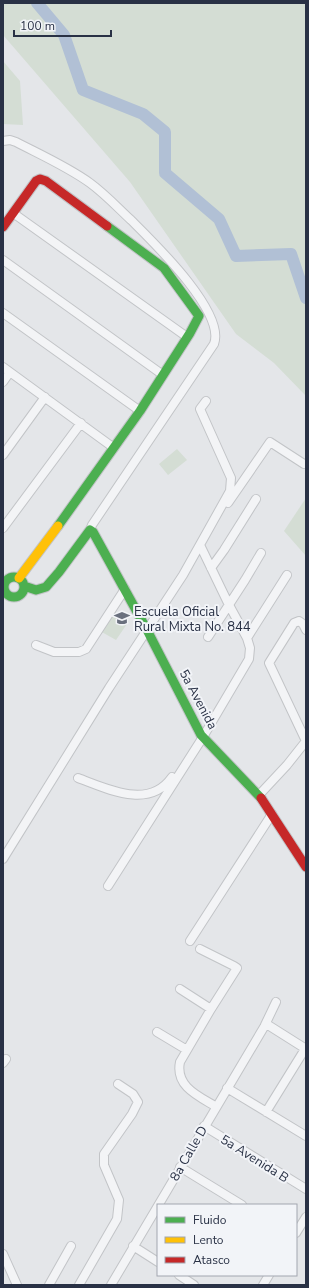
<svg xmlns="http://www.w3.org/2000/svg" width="309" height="1288" font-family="'Nunito Sans',sans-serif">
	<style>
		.green { fill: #d4ddd4 }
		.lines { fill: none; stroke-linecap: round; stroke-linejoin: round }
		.river { stroke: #b1c0d5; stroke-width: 12 }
		.street-casing { stroke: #c2c4c7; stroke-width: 10 }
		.fast-casing { stroke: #c2c4c7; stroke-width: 11 }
		.slow-casing { stroke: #c2c4c7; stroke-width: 11 }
		.jam-casing { stroke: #c2c4c7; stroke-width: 11 }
		.street { stroke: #f3f4f6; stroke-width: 8 }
		.fast { stroke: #4caf50; stroke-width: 9 }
		.slow { stroke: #ffc107; stroke-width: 9 }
		.jam { stroke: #c62828; stroke-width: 9 }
		.labels { text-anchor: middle; stroke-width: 4; stroke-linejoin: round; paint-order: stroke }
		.poi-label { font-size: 13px; fill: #293145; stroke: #f2f4f8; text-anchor: start }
		.street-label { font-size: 13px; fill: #293145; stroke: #f2f4f8 }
	</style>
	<rect width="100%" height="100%" fill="#e4e6e9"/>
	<path class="green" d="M3,3H306V396L274,363L236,334L130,182L3,35Z
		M3,61L20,81L23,125L3,124Z
		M177,449L187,460L168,475L159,464Z
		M306,498V556L284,531Z
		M113,611L129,621L116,640L100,631Z"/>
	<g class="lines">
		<path class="river" d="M37,3L64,35L83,90L143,114L165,132V173L219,219L236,256L291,254L306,298"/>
		<defs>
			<path id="street" d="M3,141L10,140L16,142C41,155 68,167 90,183C105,194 117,207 131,220C153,242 226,312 214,344L92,525L90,530
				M13,213L187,337
				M3,260L163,375
				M3,313L140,411
				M3,367L114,448
				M3,382L10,372
				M3,455L45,397
				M228,503L270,442L304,464
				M3,528L81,423
				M211,568L224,550L256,499
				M208,637L245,580L261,553
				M247,638L287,575
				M36,645L54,652H79L86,649L125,589
				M306,741L269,663L294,623L299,621L303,624L306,630
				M78,778C108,789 149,810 172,777
				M259,795L287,765L306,741
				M3,859L109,688L183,575L230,491L231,478L200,409L206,401
				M108,886L203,737L249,659L250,648L247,638L229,605L200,545
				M190,941L272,814
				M200,949L234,966L237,968L211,1009L180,1062C175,1086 198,1096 215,1106
				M180,989L211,1009
				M265,1025L276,1002
				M157,1032L187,1050
				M3,1063L6,1059
				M227,1088L306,1136
				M266,1112L305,1049
				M204,1126L306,1189
				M180,1167L242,1205
				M296,1233L306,1217
				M133,1246L158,1262
				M3,1254L17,1285
				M179,1275L194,1285
				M49,1285L71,1246
				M79,1285L117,1219L119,1200L104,1165V1154L132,1114L138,1102L133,1094L118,1084
				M111,1285L264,1027L268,1025L306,1049
				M263,1285L269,1275"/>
			<path id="fast" d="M58,526L140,411L190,333L199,316L164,268L107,226
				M4 587a10 10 0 1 1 20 0a10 10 0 1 1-20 0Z
				M24,586L36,590L46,587L59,572L90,530L93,532L147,630L201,735L261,798"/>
			<path id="slow" d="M19,578L58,526"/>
			<path id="jam" d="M3,227L36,181L40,179L46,181L107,226
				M261,798L306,867"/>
		</defs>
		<use href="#street" class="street-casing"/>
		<use href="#fast" class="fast-casing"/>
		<use href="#slow" class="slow-casing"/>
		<use href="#jam" class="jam-casing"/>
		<use href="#street" class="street"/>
		<use href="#fast" class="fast"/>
		<use href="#slow" class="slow"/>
		<use href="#jam" class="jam"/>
	</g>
	<defs>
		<symbol id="school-bare" viewBox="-9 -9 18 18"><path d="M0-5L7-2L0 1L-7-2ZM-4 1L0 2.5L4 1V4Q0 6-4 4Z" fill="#6a707e" stroke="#f2f4f8" stroke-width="2.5" paint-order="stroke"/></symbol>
	</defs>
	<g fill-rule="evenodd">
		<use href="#school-bare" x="111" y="607" width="22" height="22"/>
	</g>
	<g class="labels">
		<g class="poi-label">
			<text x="134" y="616">Escuela Oficial<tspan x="134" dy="15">Rural Mixta No. 844</tspan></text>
		</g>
		<g class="street-label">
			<text transform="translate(199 699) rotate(62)" y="5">5a Avenida</text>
			<text transform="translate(188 1153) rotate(-60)" y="5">8a Calle D</text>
			<text transform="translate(255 1158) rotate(32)" y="5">5a Avenida B</text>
		</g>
	</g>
	<rect width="309" height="1288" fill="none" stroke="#293145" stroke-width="8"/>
	<rect x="157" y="1204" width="140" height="72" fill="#f2f4f8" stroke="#a2a6b0"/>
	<rect x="165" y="1217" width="20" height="6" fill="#4caf50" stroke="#a2a6b0"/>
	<text x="193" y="1224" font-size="12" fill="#293145">Fluido</text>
	<rect x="165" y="1237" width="20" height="6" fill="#ffc107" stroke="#a2a6b0"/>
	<text x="193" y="1244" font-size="12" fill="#293145">Lento</text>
	<rect x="165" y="1257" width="20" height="6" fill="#c62828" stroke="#a2a6b0"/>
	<text x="193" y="1264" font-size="12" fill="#293145">Atasco</text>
	<path d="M14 30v6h97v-6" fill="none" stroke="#293145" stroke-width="2"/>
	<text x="20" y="30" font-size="12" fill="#293145" stroke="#f2f4f8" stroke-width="3" paint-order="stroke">100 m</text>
</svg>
